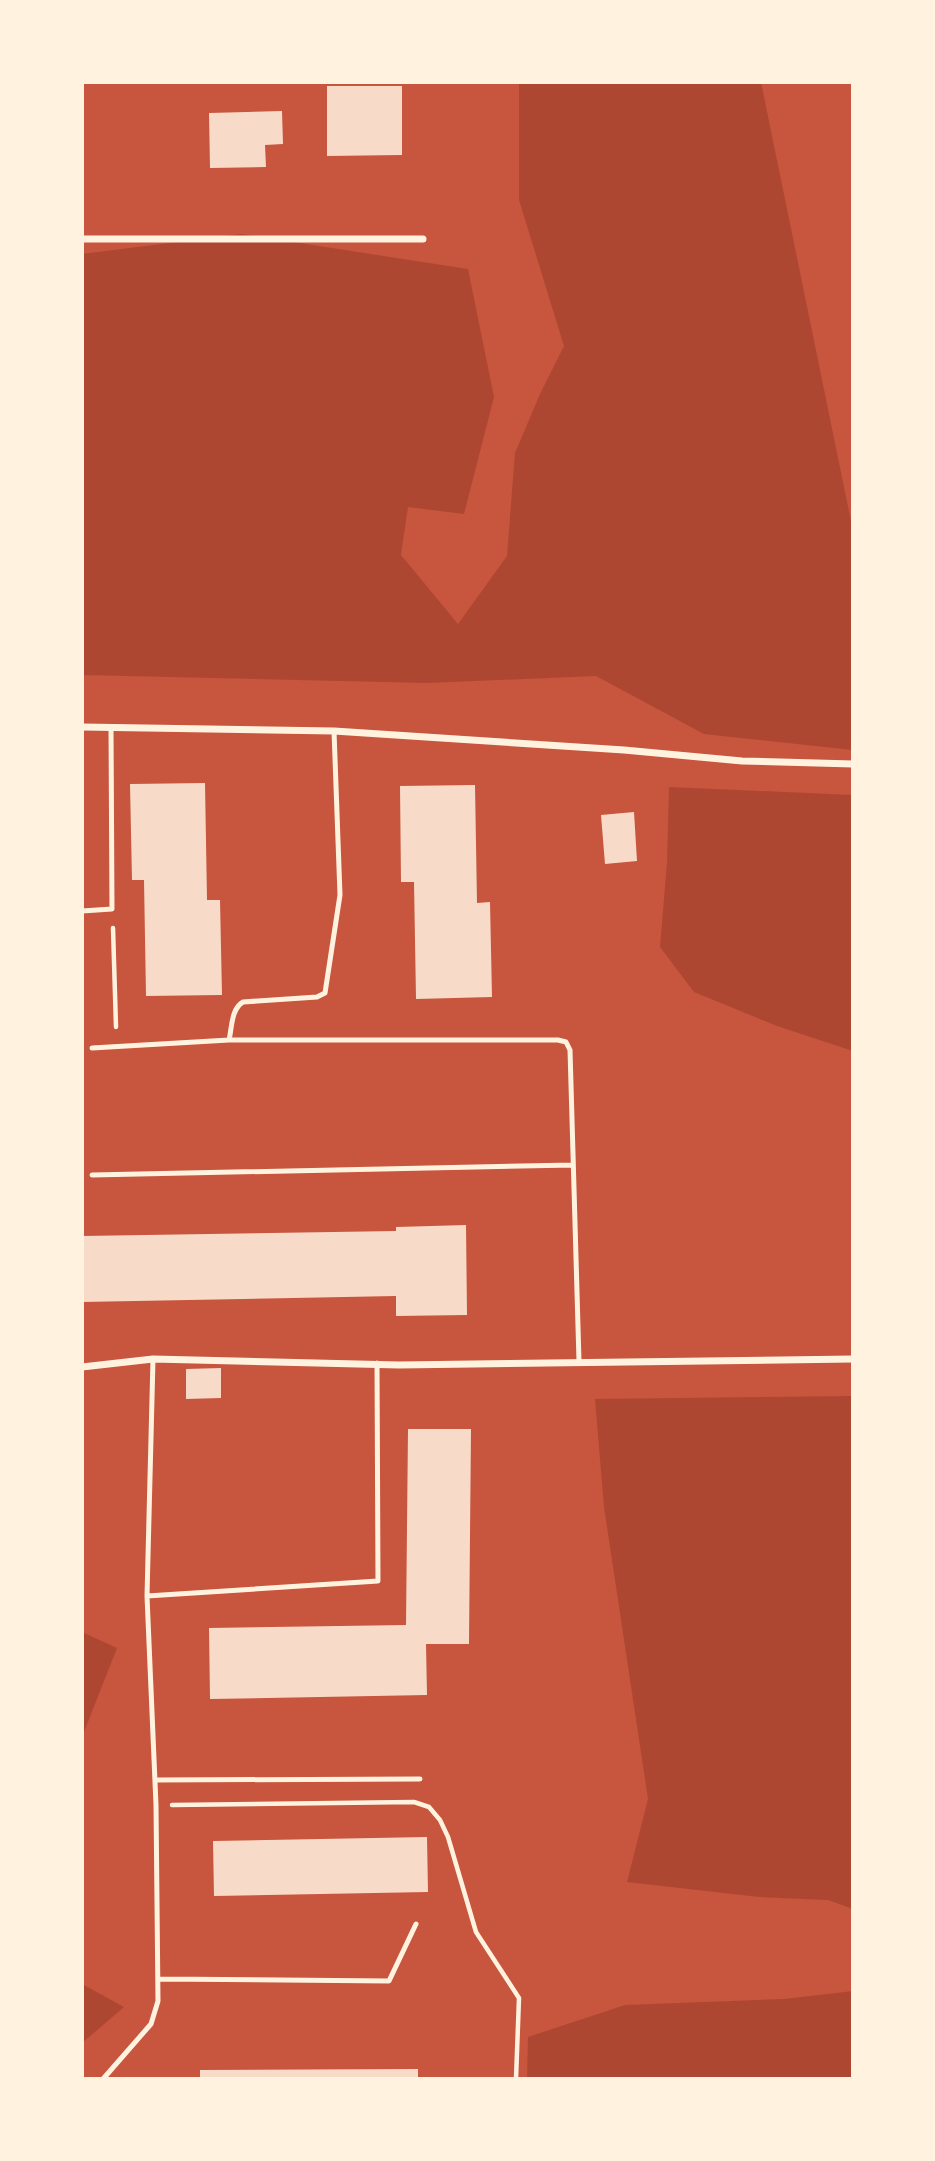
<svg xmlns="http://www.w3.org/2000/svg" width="935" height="2161" font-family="Overpass,sans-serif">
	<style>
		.green { fill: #ae4732 }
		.building { fill: #f7dbc8 }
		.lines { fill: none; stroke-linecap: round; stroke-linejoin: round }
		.path { stroke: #fff3e0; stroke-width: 4.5 }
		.service { stroke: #fff3e0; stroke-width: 5 }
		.minor { stroke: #fff3e0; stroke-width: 7 }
	</style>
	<rect width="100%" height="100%" fill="#c8553d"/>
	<path class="green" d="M519,82H761L853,531V750L704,734L596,676L427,683L82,675V254L241,234L468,269L494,397L464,514L408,507L401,555L458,624L507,556L515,453L540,394L564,346L519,200Z
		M669,787L853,795V1051L777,1026L694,992L660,947L667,863Z
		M853,1396V1909L828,1900L759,1897L627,1882L648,1799L604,1507L595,1399Z
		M82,1632L117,1648L82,1737Z
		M82,1984L124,2007L82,2043Z
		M853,1991V2079H527L528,2037L625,2005L784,1999Z"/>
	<path class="building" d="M327,86H402V155L327,156Z
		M282,111L283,144L265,145L266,167L210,168L209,113Z
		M205,783L207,900H220L222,995L146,996L144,880H132L130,784Z
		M475,785L477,903L490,902L492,997L416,999L414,882H401L400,786Z
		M634,812L637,861L605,864L601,815Z
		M466,1225L467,1315L396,1316V1296L82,1302V1236L396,1231V1227Z
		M221,1368V1398L186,1399V1369Z
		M408,1429H471L469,1644H426L427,1695L210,1699L209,1628L406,1625Z
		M427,1837L428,1892L214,1896L213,1841Z
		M418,2069V2079H200V2070Z"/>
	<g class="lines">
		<path class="path" d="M113,928L116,1027
			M172,1805L414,1802L429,1807L440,1820L448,1837L476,1932L519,1998L516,2079"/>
		<path class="service" d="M82,911L112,909L111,727
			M229,1040C232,1028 231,1009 243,1002L317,997L325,993L340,895L334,731
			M92,1048L229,1040H558L566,1042L570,1050L579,1361
			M92,1175L573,1165
			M147,1596L378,1581L377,1363
			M155,1780L420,1779
			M159,1979L389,1981L416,1924
			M103,2079L151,2024L158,2001L156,1805L147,1596L153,1359"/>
		<path class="minor" d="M82,239H423
			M82,727L334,731L624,750L742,761L853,764
			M82,1367L153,1359L399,1365L853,1359"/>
	</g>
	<rect width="935" height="2161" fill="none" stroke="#fff3e0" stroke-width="168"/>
</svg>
